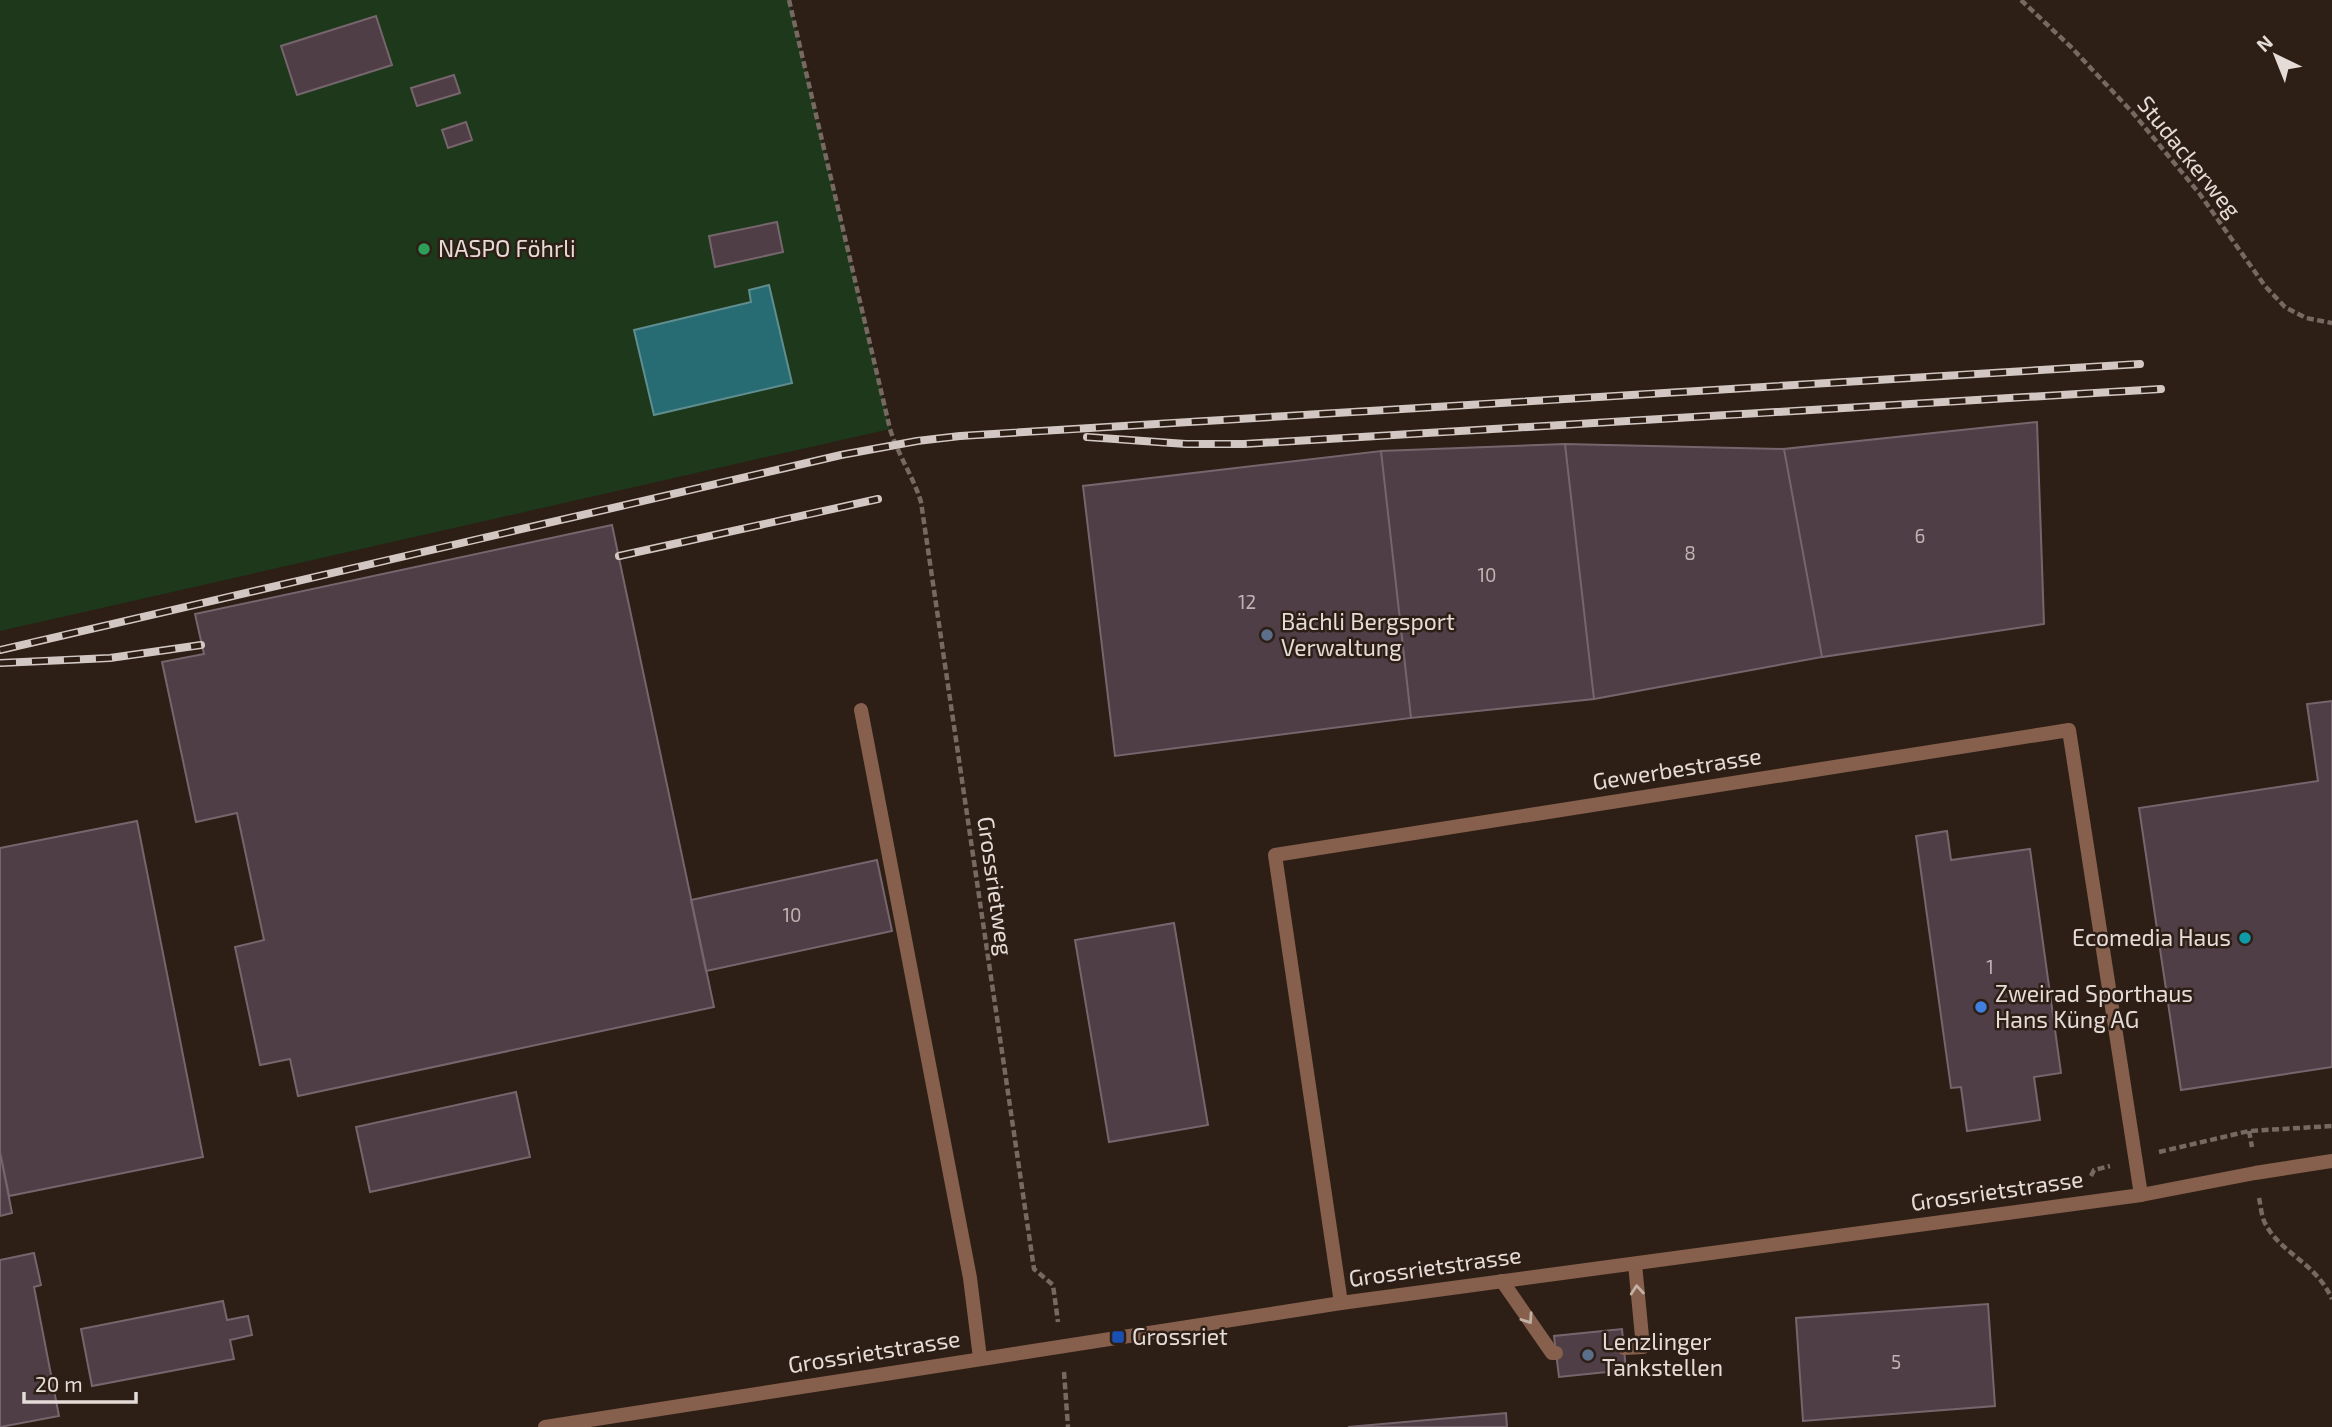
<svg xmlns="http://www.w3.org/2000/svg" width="2332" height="1427" font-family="'Exo 2',sans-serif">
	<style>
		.green { fill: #1d381a }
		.water { fill: #276c72; stroke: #608e90; stroke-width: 2 }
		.building { fill: #4f3e46; stroke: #77656d; stroke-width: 2 }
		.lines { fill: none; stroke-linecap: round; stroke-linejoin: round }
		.path { stroke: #766962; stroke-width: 4.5; stroke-dasharray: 7 3.5; stroke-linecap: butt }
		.service { stroke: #86604c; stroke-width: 14 }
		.minor { stroke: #86604c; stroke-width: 14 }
		.tertiary { stroke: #86604c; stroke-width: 14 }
		.rail-casing { stroke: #d2c7c2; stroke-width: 8 }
		.rail { stroke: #2d1f16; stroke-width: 5; stroke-dasharray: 16; stroke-linecap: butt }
		.oneway { stroke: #c4b1a6 }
		.leisure-dot { fill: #2e9e5b; stroke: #2d1f16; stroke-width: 2.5 }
		.service-dot { fill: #5c6f8a; stroke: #2d1f16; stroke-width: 2.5 }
		.culture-dot { fill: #0f9aa8; stroke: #2d1f16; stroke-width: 2.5 }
		.shop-dot { fill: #3f7fe0; stroke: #2d1f16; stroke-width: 2.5 }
		.transit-dot { fill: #1a4fb4; stroke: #2d1f16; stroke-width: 2.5 }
		.labels { text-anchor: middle; stroke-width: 5; stroke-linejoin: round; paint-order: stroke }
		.number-label { font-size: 19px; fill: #c0b4b3 }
		.street-label { font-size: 23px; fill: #e6dcd7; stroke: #2d1f16 }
		.poi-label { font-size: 23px; fill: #e6dcd7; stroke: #2d1f16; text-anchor: start }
	</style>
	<rect width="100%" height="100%" fill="#2d1f16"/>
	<path class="green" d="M0,0H789L890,429L0,631Z"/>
	<path class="water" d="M769,285L792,383L654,415L634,330L751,302L749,290Z"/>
	<path class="building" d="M376,16L392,65L297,95L281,46Z
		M454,75L460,93L417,106L411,88Z
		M466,122L472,140L448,148L442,130Z
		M777,222L783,252L715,267L709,236Z
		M2037,422L2044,624L1822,657L1784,449Z
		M1565,444L1594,699L1411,718L1381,451Z
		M1565,444L1784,449L1822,657L1594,699Z
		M1381,451L1411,718L1115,756L1083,486Z
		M612,525L714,1007L298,1096L290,1059L260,1065L235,947L264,940L237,813L196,822L162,662L204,654L195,614Z
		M2332,701V1067L2181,1090L2139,808L2318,781L2307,704Z
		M137,821L203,1157L9,1196L0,1152V848Z
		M1947,831L1951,860L2030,849L2061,1073L2034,1077L2040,1120L1967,1131L1961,1087L1951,1088L1916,836Z
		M877,860L892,931L706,971L691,900Z
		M1174,923L1208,1125L1109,1142L1075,940Z
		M516,1092L530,1157L370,1192L356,1127Z
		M0,1152L12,1213L0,1216Z
		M34,1253L41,1285L34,1287L59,1416L0,1427V1260Z
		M223,1301L227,1320L248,1316L252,1335L230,1340L234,1359L92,1386L81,1329Z
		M1988,1304L1995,1406L1803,1421L1796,1318Z
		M1622,1329L1626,1370L1559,1377L1554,1336Z
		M1506,1413L1507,1427H1348Z"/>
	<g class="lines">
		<path class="path" d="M789,0L890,429C898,455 913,476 921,502L1034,1269L1053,1285L1058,1322
			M2021,0L2071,47L2133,113L2199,193L2265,286L2285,307L2306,318L2332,323
			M2249,1131L2252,1147
			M2159,1152L2249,1131L2332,1126
			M2091,1176L2094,1170L2110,1166
			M2259,1198C2261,1206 2261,1217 2266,1225C2281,1253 2316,1263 2332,1299
			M1064,1372L1068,1427"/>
		<path class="service" d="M861,710L970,1278L980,1358
			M1502,1281L1552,1353H1556
			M1624,1348L1643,1347L1635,1264"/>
		<path class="minor" d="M1341,1303L1275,855L2069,730L2141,1195"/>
		<path class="tertiary" d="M545,1427L1341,1303L2141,1195L2255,1173L2332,1161"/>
		<defs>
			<path id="rail" d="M1087,437L1186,444H1244L2161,389
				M619,556L878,499
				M0,650L841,455L917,441L960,436L2140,364
				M0,663L110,658L201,645"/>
		</defs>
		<use href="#rail" class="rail-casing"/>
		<use href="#rail" class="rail"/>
	</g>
	<defs><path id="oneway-chevron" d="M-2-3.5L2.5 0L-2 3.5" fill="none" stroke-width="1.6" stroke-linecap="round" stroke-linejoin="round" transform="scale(1.75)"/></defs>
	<g class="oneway">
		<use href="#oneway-chevron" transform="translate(1637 1290) rotate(-95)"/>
		<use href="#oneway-chevron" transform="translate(1528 1319) rotate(56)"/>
	</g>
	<circle class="leisure-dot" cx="424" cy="249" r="7"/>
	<g class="service-dot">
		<circle cx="1267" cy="635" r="7"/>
		<circle cx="1588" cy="1355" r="7"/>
	</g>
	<circle class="culture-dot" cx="2245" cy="938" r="7"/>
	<circle class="shop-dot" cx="1981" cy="1007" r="7"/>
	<rect class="transit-dot" x="1111" y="1330" width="14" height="14" rx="3.5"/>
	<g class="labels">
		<g class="number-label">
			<text x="1920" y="543">6</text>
			<text x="1690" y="560">8</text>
			<text x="1487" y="582">10</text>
			<text x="1247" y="609">12</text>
			<text x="792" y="922">10</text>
			<text x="1990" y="974">1</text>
			<text x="1896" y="1369">5</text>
		</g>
		<g class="street-label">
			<text transform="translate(2189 157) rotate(51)" y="8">Studackerweg</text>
			<text transform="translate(1677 769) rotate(-9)" y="8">Gewerbestrasse</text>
			<text transform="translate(995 886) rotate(82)" y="8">Grossrietweg</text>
			<text transform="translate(1997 1191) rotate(-8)" y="8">Grossrietstrasse</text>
			<text transform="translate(1435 1267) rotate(-8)" y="8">Grossrietstrasse</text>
			<text transform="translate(874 1352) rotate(-9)" y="8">Grossrietstrasse</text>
		</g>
		<g class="poi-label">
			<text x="438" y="257">NASPO Föhrli</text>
			<text x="1281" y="630">Bächli Bergsport<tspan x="1281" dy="26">Verwaltung</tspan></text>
			<text x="2231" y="946" text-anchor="end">Ecomedia Haus</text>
			<text x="1995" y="1002">Zweirad Sporthaus<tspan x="1995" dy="26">Hans Küng AG</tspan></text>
			<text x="1132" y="1345">Grossriet</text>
			<text x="1602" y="1350">Lenzlinger<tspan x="1602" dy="26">Tankstellen</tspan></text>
		</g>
	</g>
	<g transform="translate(2276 56) rotate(317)" stroke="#2d1f16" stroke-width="5" paint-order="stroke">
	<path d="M0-5L12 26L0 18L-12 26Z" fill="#e6dcd7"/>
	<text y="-10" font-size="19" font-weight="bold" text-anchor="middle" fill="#e6dcd7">N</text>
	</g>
	<path d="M24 1392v10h112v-10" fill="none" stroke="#e6dcd7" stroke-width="3.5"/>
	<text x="35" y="1392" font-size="21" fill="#e6dcd7" stroke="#2d1f16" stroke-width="5" paint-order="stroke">20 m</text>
</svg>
